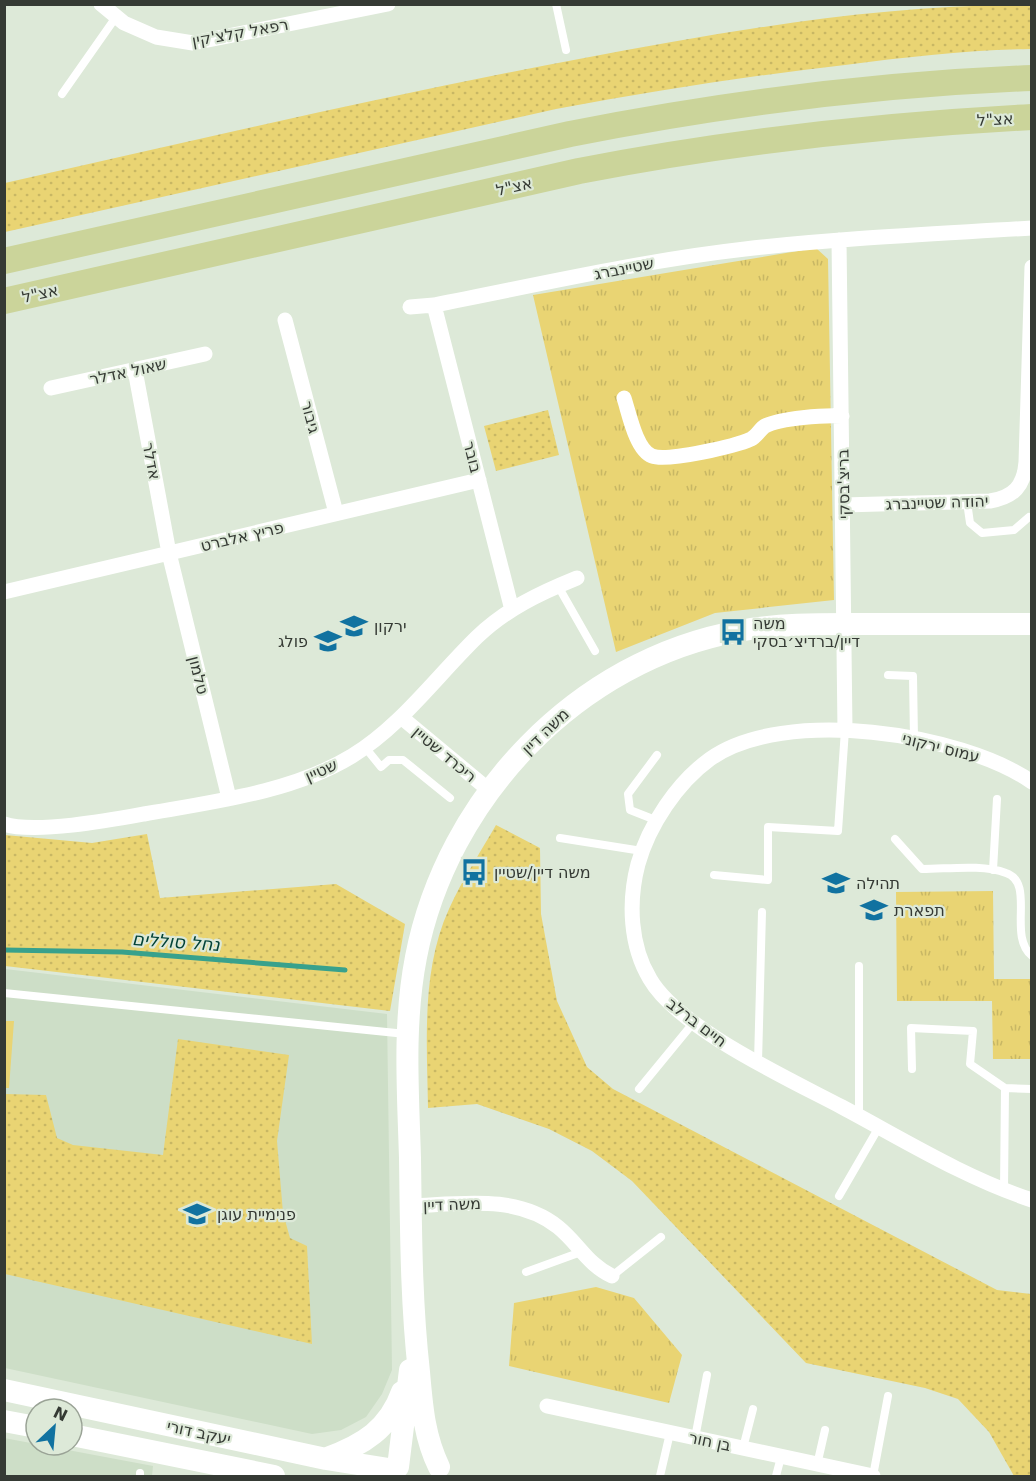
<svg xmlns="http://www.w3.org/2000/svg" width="1036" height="1481" font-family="'DejaVu Sans','Noto Sans Hebrew',sans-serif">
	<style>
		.built { fill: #cddec7 }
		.grass { fill: url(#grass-tufts) }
		.park { fill: url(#park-dots) }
		.pitch { fill: #e9d473 }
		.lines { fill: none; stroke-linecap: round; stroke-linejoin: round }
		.stream { stroke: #38a18c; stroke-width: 5 }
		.lane { stroke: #fff; stroke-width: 8 }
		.street { stroke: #fff; stroke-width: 15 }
		.secondary { stroke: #fff; stroke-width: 22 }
		.primary { stroke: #cbd49a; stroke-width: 26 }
		.labels { text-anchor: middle; stroke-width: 4.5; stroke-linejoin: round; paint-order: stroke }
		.street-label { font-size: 16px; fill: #353a34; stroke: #dde9d8 }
		.poi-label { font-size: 16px; fill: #353a34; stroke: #dde9d8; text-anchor: start }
		.water-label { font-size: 18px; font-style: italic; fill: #034338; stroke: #dde9d8 }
	</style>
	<defs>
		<pattern id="grass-tufts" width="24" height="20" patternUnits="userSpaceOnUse" patternTransform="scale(1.5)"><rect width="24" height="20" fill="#e9d473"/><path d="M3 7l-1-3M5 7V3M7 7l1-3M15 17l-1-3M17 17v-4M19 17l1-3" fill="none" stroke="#c8b764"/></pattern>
		<pattern id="park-dots" width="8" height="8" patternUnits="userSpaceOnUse" patternTransform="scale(1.5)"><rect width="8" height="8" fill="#e9d473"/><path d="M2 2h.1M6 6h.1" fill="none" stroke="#c8b764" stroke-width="1.8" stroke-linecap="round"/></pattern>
	</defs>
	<rect width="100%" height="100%" fill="#dde9d8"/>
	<path class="built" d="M5,969L387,1014L392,1370L382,1394L366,1417L341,1430L312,1434L5,1368Z
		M4,1438L153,1466L152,1476H5Z"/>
	<path class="grass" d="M816,248L828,259L834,600L715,613L616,652L533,295Z
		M993,891L994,979H1031V1059H993L992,1001H897L896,892Z
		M596,1287L634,1298L682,1355L669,1403L509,1366L514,1303Z"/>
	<path class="park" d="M1032,5L1031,49C969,50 907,57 845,65C748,76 652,91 556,109L5,232V183C196,140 386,95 579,59C729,31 878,4 1032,5Z
		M548,410L559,455L496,471L484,426Z
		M496,825L540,848L541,914L557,1001L587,1067L613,1089L997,1290L1031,1294V1476H1014L989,1432L958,1399L925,1388L806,1363L632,1181L592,1151L549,1129L477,1104L428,1108C427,1043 421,970 449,909C462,880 480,853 496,825Z
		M147,834L160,898L336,884L405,924L390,1011L5,966V835L92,843Z
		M178,1039L289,1055L277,1141L283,1213L290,1238L307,1246L312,1344L5,1274V1094L46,1095L57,1138L73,1145L163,1155Z"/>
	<path class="pitch" d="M4,1021H14L9,1088H5Z"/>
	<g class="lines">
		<path class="stream" d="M4,950L122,952L345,970"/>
		<path class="lane" d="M556,4L566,50
			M62,94L116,17
			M967,502L970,523L982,533L1014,530L1029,517
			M558,586L595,651
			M888,675L913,676L914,739
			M364,746L381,767L389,760H403L450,798
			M657,755L628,794L630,810L658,821
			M560,838L642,851
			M895,839L922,869C948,869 982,864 1006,873C1036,883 1007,936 1032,956
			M993,870L997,799
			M714,875L768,880V827L838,831L845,730
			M4,993L406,1034
			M758,1062L762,912
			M912,1069L911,1028L973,1031L970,1064L1005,1088
			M639,1089L694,1022
			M859,1116V966
			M1004,1190L1005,1088L1032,1089
			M839,1196L879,1127
			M526,1272L581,1252
			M612,1276L661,1237
			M695,1438L707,1375
			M743,1448L753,1409
			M817,1465L825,1430
			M140,1476V1473
			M660,1476L670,1433
			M776,1476L781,1457
			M873,1476L888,1396"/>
		<path class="street" d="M101,4L124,23L156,37L193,43L388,4
			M839,240L845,729
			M434,305L512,610
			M410,307L434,305C537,285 640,261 745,249C840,238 936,234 1032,228
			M285,320L336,513
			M135,370L169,553L229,798
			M51,388L205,354
			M624,398C629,413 636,450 652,456C667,462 736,446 751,439C757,436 760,429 765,426C781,418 824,415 842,416
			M843,505L990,501C1014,497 1024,486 1026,462L1032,267
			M4,592L479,480
			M401,717L490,791
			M1032,782C961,733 784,706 710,759C677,783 649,825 638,864C628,902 630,946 650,979C678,1028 791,1080 842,1107C904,1140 965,1178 1032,1200
			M4,824C35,834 111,820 144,814C212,802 293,792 352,756C401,726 436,677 477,637C506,609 540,593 577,578
			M411,1206C460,1204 517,1194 558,1227C578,1243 588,1265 612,1276
			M547,1406L873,1476"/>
		<path class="secondary" d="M4,1390L326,1459L395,1470
			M4,1421L36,1427
			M72,1435L274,1476
			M327,1458C363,1445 389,1429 402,1392
			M398,1467L410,1370
			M439,1467C424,1436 422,1406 419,1372C411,1301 411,1230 410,1158C408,1091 403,1024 416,957C447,797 578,660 739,631C781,623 826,624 869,624C923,624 977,624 1032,624"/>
		<path class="primary" d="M4,261L570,134C722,104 877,84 1032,78
			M4,301L579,171C728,142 879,125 1032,117"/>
	</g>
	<defs>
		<symbol id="school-bare" viewBox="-9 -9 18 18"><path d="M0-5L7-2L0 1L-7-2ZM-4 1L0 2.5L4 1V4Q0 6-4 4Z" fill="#1172a0" stroke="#dde9d8" stroke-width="2.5" paint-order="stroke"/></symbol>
		<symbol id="bus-bare" viewBox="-9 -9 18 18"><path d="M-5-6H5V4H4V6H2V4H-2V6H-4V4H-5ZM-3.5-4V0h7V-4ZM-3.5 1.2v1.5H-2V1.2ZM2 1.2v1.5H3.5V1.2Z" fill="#1172a0" stroke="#dde9d8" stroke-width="2.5" paint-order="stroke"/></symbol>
	</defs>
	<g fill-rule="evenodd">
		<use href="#school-bare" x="335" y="607" width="38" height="38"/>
		<use href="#bus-bare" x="714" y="613" width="38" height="38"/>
		<use href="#school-bare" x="309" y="622" width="38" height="38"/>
		<use href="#bus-bare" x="455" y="853" width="38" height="38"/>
		<use href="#school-bare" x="817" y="864" width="38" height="38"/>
		<use href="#school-bare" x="855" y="891" width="38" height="38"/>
		<use href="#school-bare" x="178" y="1195" width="38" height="38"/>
	</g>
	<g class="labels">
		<g class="street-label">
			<text transform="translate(240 32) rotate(-10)" y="6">רפאל קלצ'קין</text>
			<text transform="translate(995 119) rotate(-3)" y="6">אצ"ל</text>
			<text transform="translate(514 186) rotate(-13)" y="6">אצ"ל</text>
			<text transform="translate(624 268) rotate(-11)" y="6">שטיינברג</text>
			<text transform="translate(40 293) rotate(-13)" y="6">אצ"ל</text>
			<text transform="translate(128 371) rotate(-12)" y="6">שאול אדלר</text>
			<text transform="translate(311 417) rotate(75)" y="6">גיבור</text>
			<text transform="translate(473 457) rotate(76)" y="6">בובר</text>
			<text transform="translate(152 461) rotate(79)" y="6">אדלר</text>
			<text transform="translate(843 484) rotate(-91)" y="6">בריצ'בסקי</text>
			<text transform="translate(937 502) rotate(-2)" y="6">יהודה שטיינברג</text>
			<text transform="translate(242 536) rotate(-13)" y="6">פריץ אלברט</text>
			<text transform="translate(199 675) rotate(76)" y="6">טלמון</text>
			<text transform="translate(545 731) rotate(-44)" y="6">משה דיין</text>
			<text transform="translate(941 747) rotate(14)" y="6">עמוס ירקוני</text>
			<text transform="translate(445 754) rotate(40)" y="6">ריכרד שטיין</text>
			<text transform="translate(321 770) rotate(-24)" y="6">שטיין</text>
			<text transform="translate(697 1022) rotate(37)" y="6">חיים ברלב</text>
			<text transform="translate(452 1204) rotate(-2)" y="6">משה דיין</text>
			<text transform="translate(199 1432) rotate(12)" y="6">יעקב דורי</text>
			<text transform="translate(710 1441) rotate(12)" y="6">בן חור</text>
		</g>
		<g class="poi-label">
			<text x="753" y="629">משה<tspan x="753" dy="18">דיין/ברדיצ׳בסקי</tspan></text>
			<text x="374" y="632">ירקון</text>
			<text x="308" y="647" text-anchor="end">פולג</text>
			<text x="494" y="878">משה דיין/שטיין</text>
			<text x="856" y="889">תהילה</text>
			<text x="894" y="916">תפארת</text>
			<text x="217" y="1220">פנימיית עוגן</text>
		</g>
		<g class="water-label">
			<text transform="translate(176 942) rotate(4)" y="6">נחל סוללים</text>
		</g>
	</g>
	<rect width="1036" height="1481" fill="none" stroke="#353a34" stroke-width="12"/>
	<g transform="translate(54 1427) rotate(26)"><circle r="28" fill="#dde9d8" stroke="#9aa396" stroke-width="1.5"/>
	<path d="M0-4.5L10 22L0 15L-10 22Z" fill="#1172a0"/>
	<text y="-9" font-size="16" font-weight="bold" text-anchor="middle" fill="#353a34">N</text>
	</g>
</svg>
